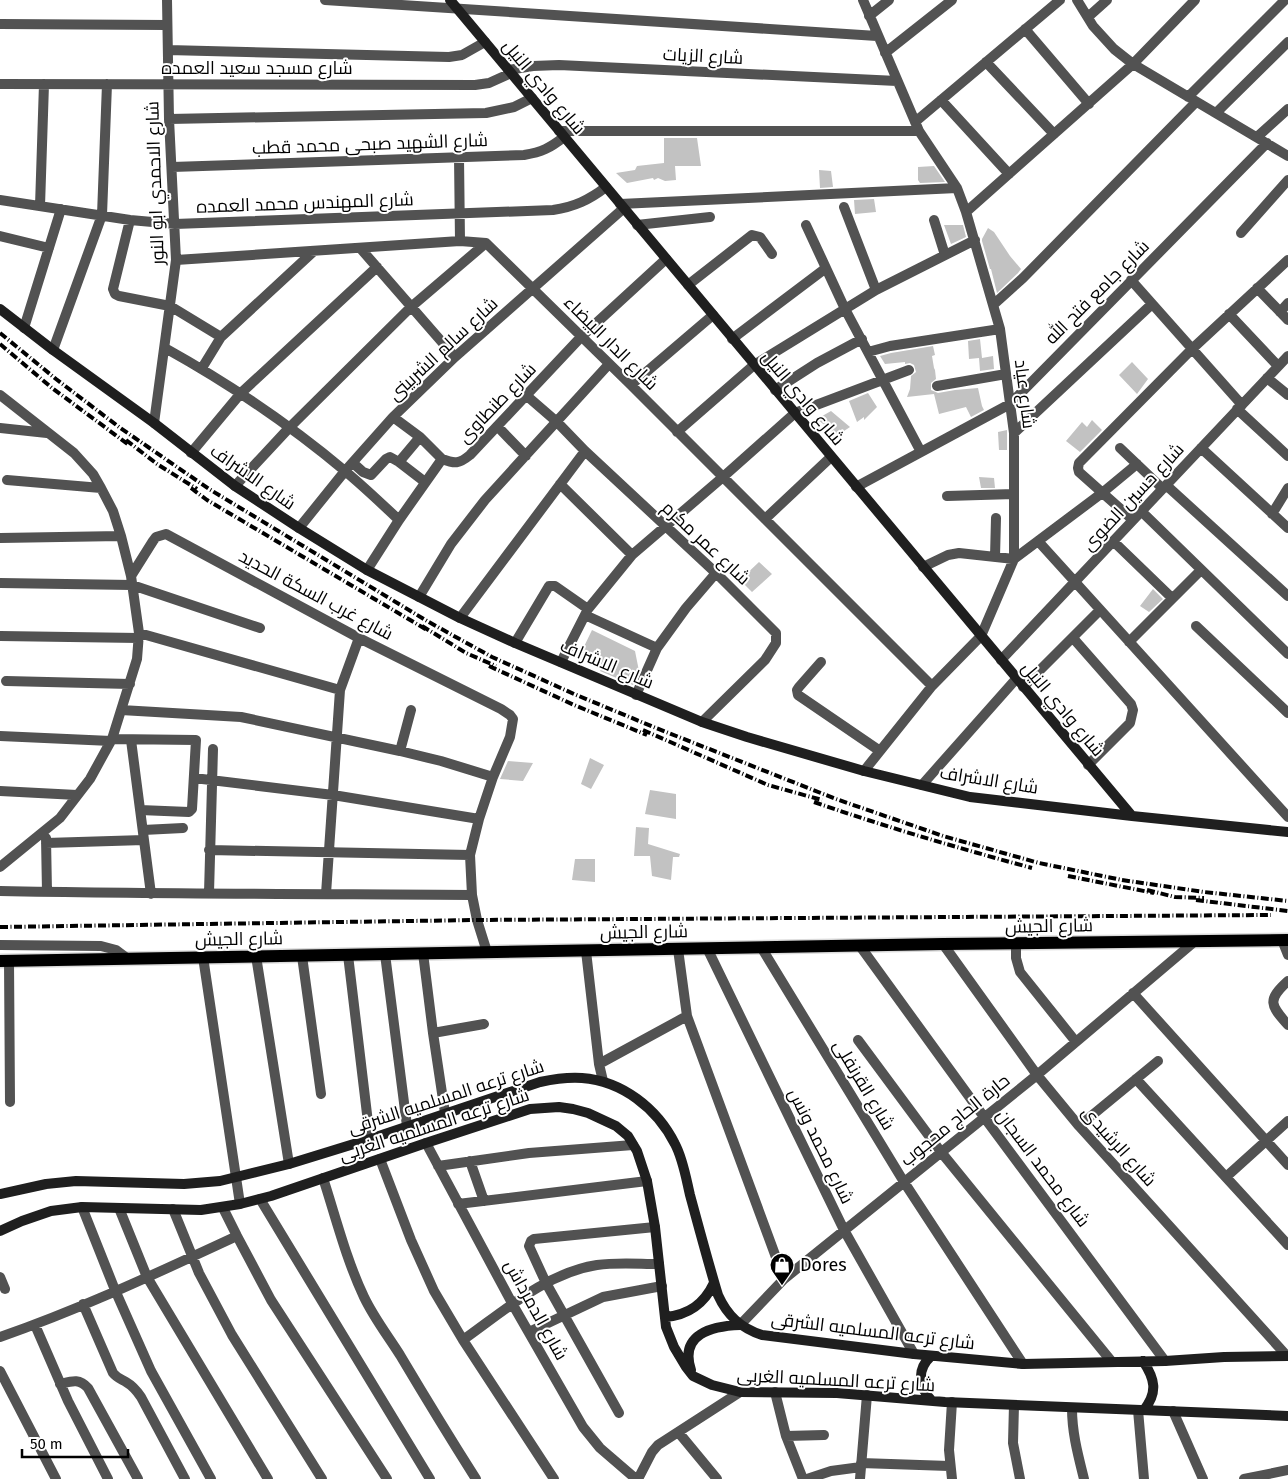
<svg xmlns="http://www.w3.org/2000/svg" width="1288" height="1479" font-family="'Fira Sans',Cairo,sans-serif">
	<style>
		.building { fill: #c2c2c2 }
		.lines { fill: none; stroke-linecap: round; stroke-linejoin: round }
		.primary-casing { stroke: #dbdbdb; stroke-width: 15 }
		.street { stroke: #525252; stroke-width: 10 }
		.secondary { stroke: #1f1f1f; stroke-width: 10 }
		.primary { stroke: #000; stroke-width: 12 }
		.rail { stroke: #000; stroke-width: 4; stroke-dasharray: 8 2.5 1 2.5; stroke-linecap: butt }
		.labels { text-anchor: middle; stroke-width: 4; stroke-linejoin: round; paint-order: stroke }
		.street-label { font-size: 18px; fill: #000; stroke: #fff }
		.poi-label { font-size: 18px; fill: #000; stroke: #fff; text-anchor: start }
	</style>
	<rect width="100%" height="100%" fill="#fff"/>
	<path class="building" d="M664,138H697L701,166H675L676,180L665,181L658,178L654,180L653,178L627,183L616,173L635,170L637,166L664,163Z
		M934,166L945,182L920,183L918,180V167Z
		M819,170L831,171L833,187L820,188Z
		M874,199L876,212L855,214L854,200Z
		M944,225H963L966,237L951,244Z
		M988,228L994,232L1010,256L1021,269L1018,273L997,293L991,269H990L982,241V239Z
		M980,339L982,358L993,356L994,369L980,371L979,358L969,359L968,341Z
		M933,346L935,355L932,356L934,368L935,370L936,379L931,383V390L938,393L955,390L978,388L982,406L984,410L971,417L966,407L939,414L934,394L907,397L910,389L911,376L916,372L914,365L910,363L905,364V362L885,364L880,356L891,353Z
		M1132,362L1148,379L1137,394L1119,375Z
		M868,393L877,407L864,420V417L857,422L849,401Z
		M831,411L850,427L835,437L828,428L817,419Z
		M1092,420L1102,430L1080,452L1066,441L1082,422L1087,427Z
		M1007,430V450H999L998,432Z
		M979,477L994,478L995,488H981Z
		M759,562L772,574L752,592L740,580Z
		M1153,589L1163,599L1149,612L1140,606Z
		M592,630L635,651L639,671L633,685L600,671L602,668L579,657Z
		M590,758L604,765L591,789L581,784Z
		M508,761L533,763L523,781L500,779Z
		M650,790L676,794V819L645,814Z
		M636,827L649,828L648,844L680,854L679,857H673L671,880L652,876L650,856H634Z
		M575,859H595V882L572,880Z"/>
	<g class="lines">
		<defs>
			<path id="primary" d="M0,961L943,944L1288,940"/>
		</defs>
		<use href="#primary" class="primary-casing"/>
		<path class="street" d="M325,0L877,36
			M863,0L919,131L957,188L966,212L1000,329L1014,433V559L981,636L932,686L864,771
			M1077,0L1093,26L1114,49L1133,64L1288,156
			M869,16L889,0
			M1088,17L1107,0
			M0,24L167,25
			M1025,29L1089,104
			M168,50L449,57L462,55L485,42
			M885,53L952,0
			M986,62L1054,134
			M508,70L533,66L559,65L897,81
			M0,84L475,85L489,83L511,73
			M1188,97L1285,0
			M941,100L1009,174
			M1216,113L1288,42
			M169,119L486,113L514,107L532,98
			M915,122L1060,0
			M559,131H919
			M1257,137L1288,109
			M459,157L460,241
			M172,167L524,155C542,152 550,148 564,137
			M0,200L130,220L175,224L553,210C574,207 589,200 606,187
			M620,204L957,188
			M40,206L44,84
			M844,207L876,290
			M966,212L1133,64L1195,0
			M130,220L113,289L115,294L119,296L170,306L221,337
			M934,220L945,255
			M637,225L710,217
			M806,225L845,309L921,452
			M1241,233L1288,180
			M0,236L49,248
			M361,249L455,357
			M176,260L460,241L486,243L631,385L932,686
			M1131,280L1242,405
			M688,285L752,235L760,237L772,254
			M1257,288L1288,320
			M993,305L1023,278L1196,102
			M1280,312L1288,303
			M1229,314L1278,366
			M24,328L61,209
			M732,339L826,268
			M165,348C228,383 289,424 345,471C363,486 381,503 399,520
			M53,350L102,215L107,84
			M868,352L890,346L1000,329
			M202,368L221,337L314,251
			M1267,378L1288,395
			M631,385L713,315
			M937,386L1006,374
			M775,390L817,363L862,339
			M0,395L74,453L93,474L101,488L113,511L121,536L131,576L139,633L137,659L112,739L90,779L60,818L0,867
			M527,396L557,422L585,451L716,573L776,633V643L765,660L702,722
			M1237,409L1288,456
			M393,417L420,437L442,459
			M154,423L176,260L169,119L167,0
			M498,427L526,456
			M0,428L47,433
			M677,432L754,365L876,290L975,240
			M1014,433L1152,304
			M1120,448L1162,488
			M1201,448L1288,528
			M191,453L241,393L377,267
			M399,462L420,437
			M353,463L363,472L371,475L386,459L390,457L399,462L425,482
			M7,480L101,488
			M560,484L632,555
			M1166,485L1288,596
			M235,486L289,428L411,307L486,243
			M856,487L1010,404L1267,143
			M947,496L1014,494
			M1141,511L1288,654
			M1272,514L1288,488
			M765,519L831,457
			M1133,520L1079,472L1078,468L1079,463L1192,349L1288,260
			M299,528L345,471L393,417L455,357L624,208
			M0,538L121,536
			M1038,541L1288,817
			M1113,541L1172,598
			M995,557L996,518
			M923,567L948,555L959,553L1014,559L1102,493L1137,464
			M367,570L399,520L442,459C455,464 459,464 470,455L581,337L666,259
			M131,576L153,541L156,537L166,534L359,638L501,709L510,715L513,719L510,737L493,777L479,819L470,855L472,895L477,920L487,952
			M0,583L132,585L260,628
			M419,597L451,544L485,500L609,364
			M585,615L657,648
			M460,618L585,451
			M1196,626L1288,713
			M139,633L340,690
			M0,636L139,638
			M1073,638L1131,704L1133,710L1130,723L1088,765
			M1129,642L1201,570
			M515,643L549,586H555L588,609
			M1001,660L1288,356
			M561,662L588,609L632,555L723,477L795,413L909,370
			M821,662L799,687L797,690L798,695L880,751
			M6,681L130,684
			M1023,687L1100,610
			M636,695L657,648L686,608L716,573
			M121,710L241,717L400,751L441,761L493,777
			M0,736L111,741
			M112,739L196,740L192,809L189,812L140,810
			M131,740L151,894
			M400,751L411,710
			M194,778L333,795L479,819
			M922,785L1016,679
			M0,791L77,795
			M143,830L183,828
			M46,838L47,892
			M46,843L144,840
			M209,850L470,855
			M0,891C157,894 315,894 472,895
			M209,893L213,749
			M326,894L340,690L359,638
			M1282,940L1288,955
			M943,944L1037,1075L1079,1126L1287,1356
			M1016,944V958L1020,972L1076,1042
			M0,945L101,946L116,950L128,959
			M860,946L984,1117L1165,1361
			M761,947L904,1182L1023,1364
			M707,948L844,1230L914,1354
			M678,949L687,1016L784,1279
			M586,951L599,1064L603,1081
			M423,953L433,1033L445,1113
			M385,954L407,1126
			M348,955L370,1139
			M256,956L289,1164
			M302,956L321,1094
			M203,957L240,1204
			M9,961L10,1102
			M1288,981C1267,1000 1270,1005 1288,1025
			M1133,993L1288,1165
			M433,1033L484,1024
			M858,1040L941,1152L1112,1362
			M599,1064L687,1016
			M1136,1079L1288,1245
			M1079,1126L1158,1061
			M426,1143L513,1305L583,1427L600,1448L636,1479
			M380,1159L411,1240L434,1291L463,1340L554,1479
			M470,1161L484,1201
			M438,1166L529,1153L633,1145
			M1226,1177L1288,1121
			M323,1178C336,1218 346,1259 364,1297C374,1318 388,1336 400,1355C425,1397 450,1438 476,1479
			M260,1199L430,1479
			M458,1204L647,1181
			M82,1207L115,1290L151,1371L211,1479
			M119,1208L147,1277L268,1479
			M223,1208L237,1236L271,1300L387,1479
			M173,1209L199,1273L232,1335L322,1479
			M0,1277L5,1289
			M83,1304L113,1373C117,1378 121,1379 126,1382C133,1386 137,1391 141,1397L185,1479
			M35,1325L68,1401L108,1479
			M740,1325L784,1279L1037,1075L1194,942
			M529,1332L603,1297L662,1286
			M0,1337C81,1309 159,1272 237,1236
			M463,1340C504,1311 546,1273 597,1265C617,1262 639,1264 659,1264
			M0,1371L56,1479
			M60,1384C72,1381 79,1378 88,1388L138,1479
			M775,1392L786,1436L803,1479
			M1014,1405L1013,1443L1020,1479
			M1072,1408C1072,1433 1078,1455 1084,1479
			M1138,1410L1144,1479
			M1173,1411L1203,1479
			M619,1413L546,1283L529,1246L531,1241L534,1239L655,1227
			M679,1433L717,1479
			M786,1436L824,1435
			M861,1463L949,1466
			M638,1479L652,1452L658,1445L740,1392
			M807,1479L831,1471L861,1467
			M860,1479L867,1395
			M952,1479L949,1450L952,1402
			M1244,1479L1288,1470"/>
		<path class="secondary" d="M450,0L1132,816
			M0,309L53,350L154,423L235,486L299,528L367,570L460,618L515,643L702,722L747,737L864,771L970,797L1132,816L1288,832
			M0,1194L46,1184L76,1181L184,1184L220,1181L289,1164L370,1139L540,1082C554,1079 568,1077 582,1078C622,1081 657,1108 675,1144C683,1159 686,1178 690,1195C699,1228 708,1262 718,1295C727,1315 740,1328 762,1335L914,1354L1023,1364L1165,1361L1224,1357L1288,1356
			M0,1231L22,1221L51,1211L82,1207L201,1210L240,1204L271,1196L426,1143L530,1109L559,1107L573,1109L588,1113L616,1126L628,1136L637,1151L647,1181L655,1227L666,1327L674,1347L686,1367L693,1376L712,1385L740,1392L837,1393L945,1402L1288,1416
			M665,1317C689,1315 704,1304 714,1283
			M1143,1361C1155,1379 1158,1392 1144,1410
			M691,1370C679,1334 712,1326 740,1325
			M931,1400C918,1386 917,1369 931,1356"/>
		<use href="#primary" class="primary"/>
		<path class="rail" d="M0,333L56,379L119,427L209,489L427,621L492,657L574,694L656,728L836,799L943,836L1039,863L1122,880L1204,892L1288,901
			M0,344L52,388L129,445
			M126,440L157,464L197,489
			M191,488L207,500L427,630
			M422,626L466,653L496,666
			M489,666L574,705L647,735
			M643,730L768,785L822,800
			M814,802C886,827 958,848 1032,868
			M1068,876L1154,893
			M1147,890L1175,897L1204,898
			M1196,900L1288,911
			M0,927L477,920L1271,915"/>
	</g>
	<defs>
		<symbol id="shop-pin" viewBox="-11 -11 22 30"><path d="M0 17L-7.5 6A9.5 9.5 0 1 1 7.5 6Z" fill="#000" stroke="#fff"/><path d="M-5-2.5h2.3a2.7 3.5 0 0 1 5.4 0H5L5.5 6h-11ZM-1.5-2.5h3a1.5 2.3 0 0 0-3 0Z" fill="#fff"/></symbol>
	</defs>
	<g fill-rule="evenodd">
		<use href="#shop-pin" x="768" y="1251" width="28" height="38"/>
	</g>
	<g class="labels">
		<g class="street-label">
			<text transform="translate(703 56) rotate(3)" y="6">شارع الزيات</text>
			<text x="257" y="74">شارع مسجد سعيد العمده</text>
			<text transform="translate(544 87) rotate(50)" y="6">شارع وادي النيل</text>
			<text transform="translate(370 144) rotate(-2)" y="6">شارع الشهيد صبحى محمد قطب</text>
			<text transform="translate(155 183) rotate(-92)" y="6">شارع الاحمدي ابو النور</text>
			<text transform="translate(305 203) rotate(-2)" y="6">شارع المهندس محمد العمده</text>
			<text transform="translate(1097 292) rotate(-45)" y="6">شارع جامع فتح الله</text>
			<text transform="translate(611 343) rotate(45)" y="6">شارع الدار البيضاء</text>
			<text transform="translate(443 349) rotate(-43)" y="6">شارع سالم الشربينى</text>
			<text transform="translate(1025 394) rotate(83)" y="6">شارع عياد</text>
			<text transform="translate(803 398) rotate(50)" y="6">شارع وادي النيل</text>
			<text transform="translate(497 403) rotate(-46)" y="6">شارع طنطاوى</text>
			<text transform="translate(253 477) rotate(35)" y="6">شارع الاشراف</text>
			<text transform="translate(1133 497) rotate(-47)" y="6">شارع حسين الضوى</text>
			<text transform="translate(706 543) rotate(43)" y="6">شارع عمر مكرم</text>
			<text transform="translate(316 595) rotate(28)" y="6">شارع غرب السكة الحديد</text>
			<text transform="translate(607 664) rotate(23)" y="6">شارع الاشراف</text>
			<text transform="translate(1063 709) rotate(50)" y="6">شارع وادي النيل</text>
			<text transform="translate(989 780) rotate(9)" y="6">شارع الاشراف</text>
			<text transform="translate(1049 926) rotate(-1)" y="6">شارع الجيش</text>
			<text transform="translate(644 932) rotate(-1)" y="6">شارع الجيش</text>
			<text transform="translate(239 939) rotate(-1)" y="6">شارع الجيش</text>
			<text transform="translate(864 1085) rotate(59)" y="6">شارع القرنفلى</text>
			<text transform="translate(446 1097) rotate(-18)" y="6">شارع ترعه المسلميه الشرقى</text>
			<text transform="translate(955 1120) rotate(-39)" y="6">حارة الحاج محجوب</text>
			<text transform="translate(434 1125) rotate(-18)" y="6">شارع ترعه المسلميه الغربى</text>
			<text transform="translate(821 1146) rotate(64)" y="6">شارع محمد ونس</text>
			<text transform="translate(1119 1146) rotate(48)" y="6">شارع الرشيدى</text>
			<text transform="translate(1043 1168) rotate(53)" y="6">شارع محمد السجان</text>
			<text transform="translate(536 1310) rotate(61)" y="6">شارع الدمرداش</text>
			<text transform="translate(873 1331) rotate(7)" y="6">شارع ترعه المسلميه الشرقى</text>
			<text transform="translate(836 1380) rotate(3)" y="6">شارع ترعه المسلميه الغربى</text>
		</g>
		<g class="poi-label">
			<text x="800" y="1271">Dores</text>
		</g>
	</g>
	<path d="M22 1449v8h106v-8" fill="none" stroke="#000000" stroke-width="2.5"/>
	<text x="30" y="1449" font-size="15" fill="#000000" stroke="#ffffff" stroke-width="4" paint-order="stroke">50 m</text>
</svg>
